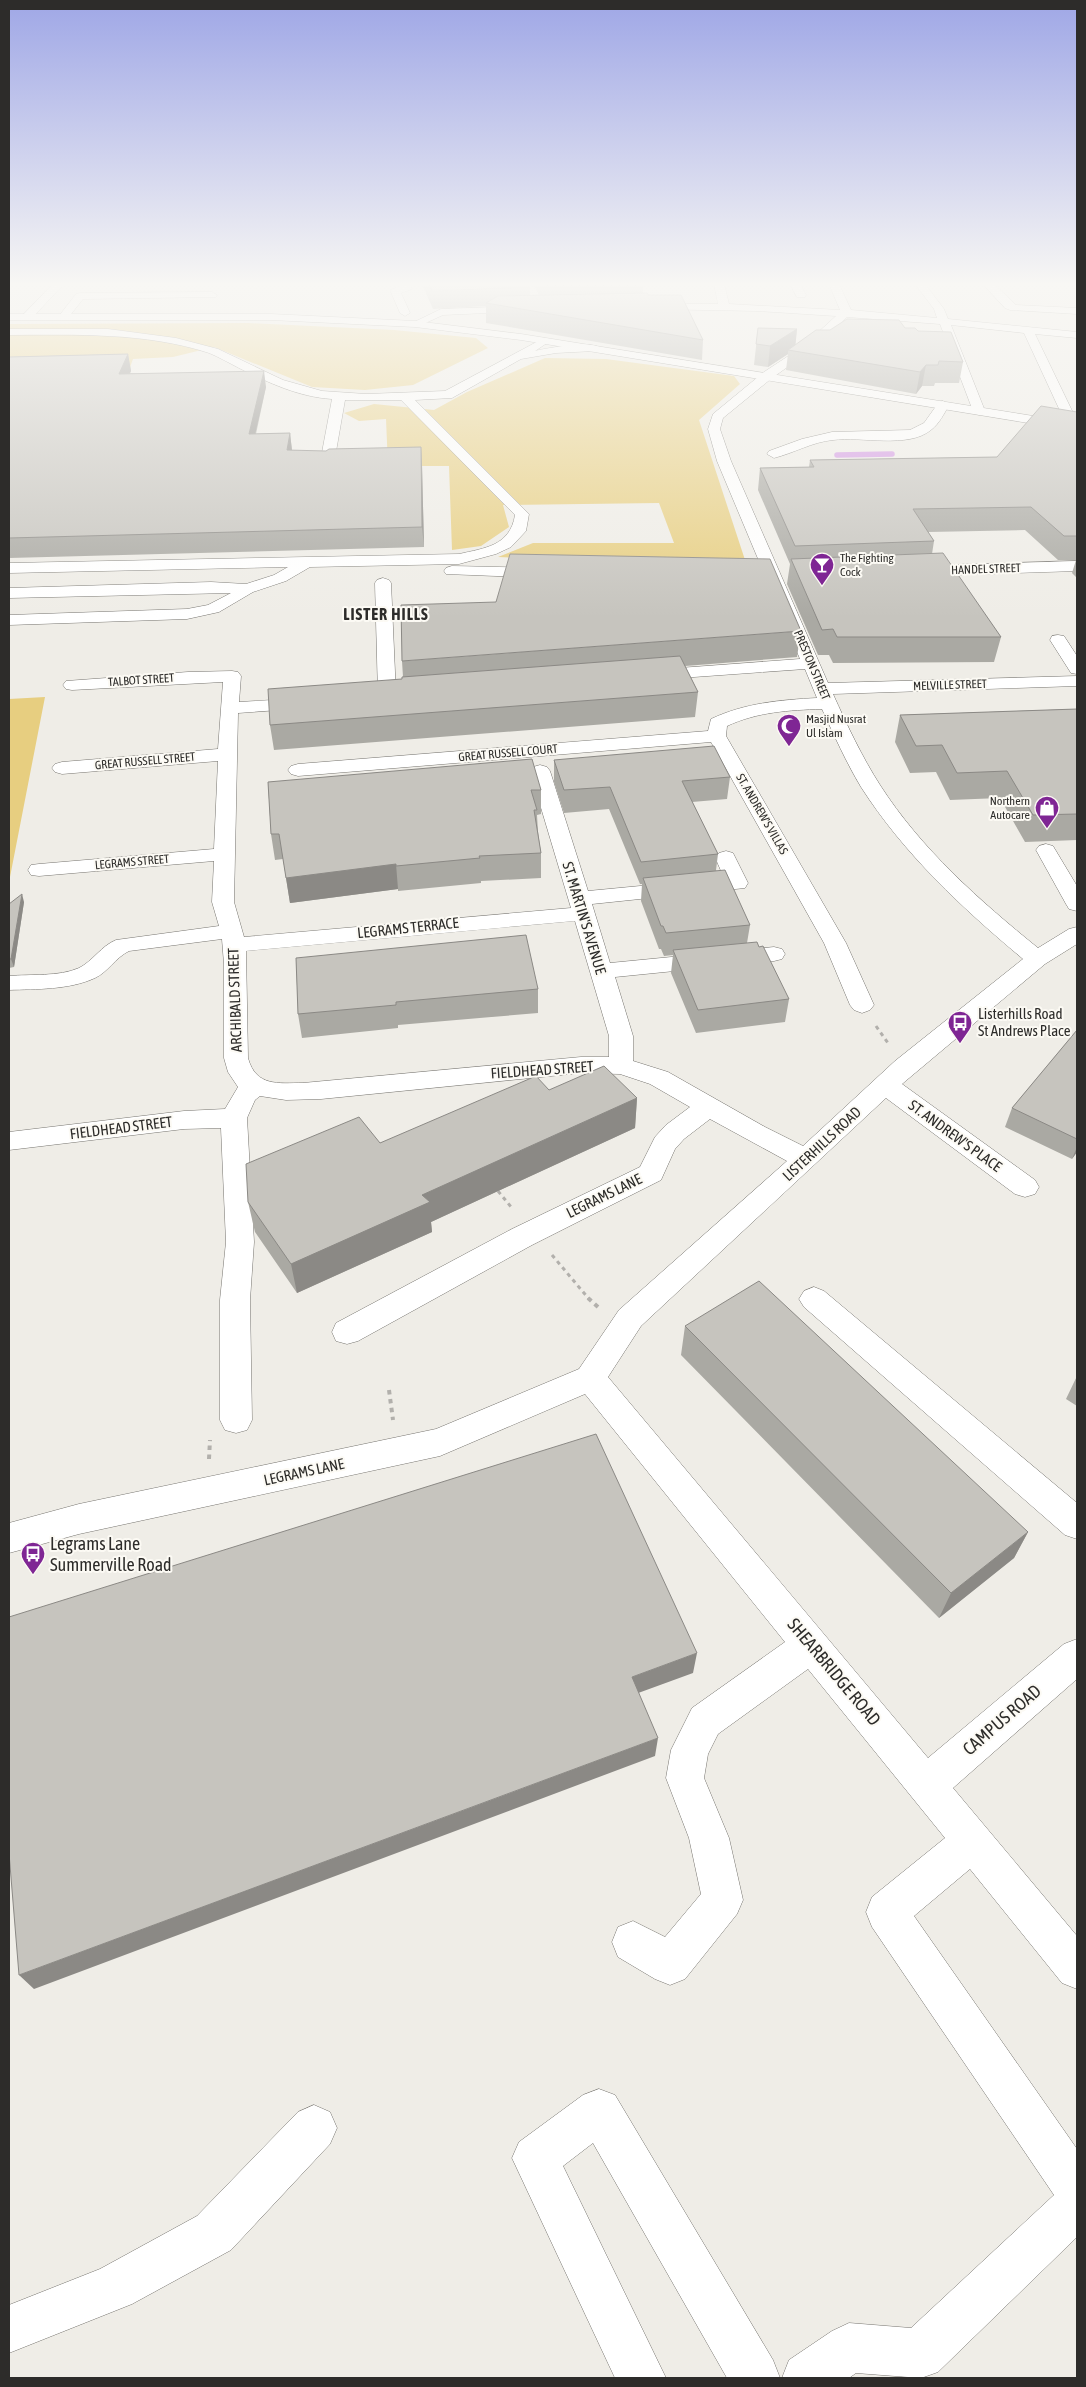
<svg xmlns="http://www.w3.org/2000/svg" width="1086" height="2387" font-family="'Asap Condensed',sans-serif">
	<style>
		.green { fill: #e7ce80 }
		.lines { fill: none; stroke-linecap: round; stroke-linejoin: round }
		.stream { stroke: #d193e2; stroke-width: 5.5 }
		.minor-casing { stroke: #777570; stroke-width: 1 }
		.major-casing { stroke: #777570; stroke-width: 1 }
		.path-far1 { stroke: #b2b0ac; stroke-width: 3; stroke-dasharray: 4 4; stroke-linecap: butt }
		.path { stroke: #b2b0ac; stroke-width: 4; stroke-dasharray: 4.5 4.5; stroke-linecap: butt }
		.minor { fill: #fff; fill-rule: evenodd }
		.major { fill: #fff; fill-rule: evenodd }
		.wall { fill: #aaa9a3 }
		.shaded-wall { fill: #8b8985 }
		.building { fill: #c6c4be; stroke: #8b8985 }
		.labels { text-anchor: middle; stroke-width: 4; stroke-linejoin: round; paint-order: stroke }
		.far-poi-label { font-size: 12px; fill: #2d2c2a; stroke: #fcfaf4; text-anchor: start }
		.far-street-label { font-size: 12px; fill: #2d2c2a; stroke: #fcfaf4 }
		.street-label { font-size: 15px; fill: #2d2c2a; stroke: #fcfaf4 }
		.poi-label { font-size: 15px; fill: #2d2c2a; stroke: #fcfaf4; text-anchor: start }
		.far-district-label { font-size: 16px; font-weight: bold; letter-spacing: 1px; fill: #2d2c2a; stroke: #fcfaf4 }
		.near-poi-label { font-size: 18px; fill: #2d2c2a; stroke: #fcfaf4; text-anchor: start }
		.near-street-label { font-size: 18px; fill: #2d2c2a; stroke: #fcfaf4 }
	</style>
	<rect width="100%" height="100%" fill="#efede7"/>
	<path class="green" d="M248,323L394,330L476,338L488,348L413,385L365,390L312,387L214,347L173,357L133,359L129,370L9,372V324Z
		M545,358L606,359L734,376L740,384L699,420L747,566L498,557L533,543H674L659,503L503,505L509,527L481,546L452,550L449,466H388L386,419L359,421L344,413L374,404L434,410L467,392Z
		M45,697L10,877L9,878V699Z"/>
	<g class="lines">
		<path class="stream" d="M837,455L892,454"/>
		<defs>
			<path id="minor" d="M53,284H64L31,319H23V315Z
				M400,284H410L412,289L401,293L410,313L405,316L400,313L390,290L401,286Z
				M714,284H724L729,304L840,310L829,284H839L851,310L937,318L934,309L915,284H925L944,309L948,319L1077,332V338L1035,334L1077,421V429H1068L1067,426L1024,333L951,325L985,411L979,415L973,411L940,324L847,317L810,351L772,378L723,418L720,429L731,461L828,683L1077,676V686L833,694C847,725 862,757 880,785C921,849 980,901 1038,948L1069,929L1077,927V944L1045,964L902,1084L1035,1180L1039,1187L1035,1194L1025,1197L1015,1194L886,1098L641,1326L608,1377L928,1758L1064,1644L1077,1639V1679L953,1788L1077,1936V1989L1062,1983L970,1869L914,1916L1077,2149V2237L938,2372L921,2378L856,2373L849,2378H782L789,2360L832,2331L849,2323L911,2328L1054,2195L872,1927L866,1912L872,1897L945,1838L808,1669L718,1734L708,1754L704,1778L729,1838L743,1900L737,1914L685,1979L670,1985L655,1979L618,1957L612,1942L618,1927L633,1921L665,1937L701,1894L689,1838L666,1778L671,1750L692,1708L785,1642L585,1394L440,1456L79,1534L9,1553V1523L79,1504L436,1429L579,1369L619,1310L787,1161L710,1119L684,1139L675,1149L661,1180L532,1245L358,1341L347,1344L336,1341L332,1332L336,1323L512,1229L640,1167L655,1137L666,1125L690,1107L650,1084L620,1074L581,1073L321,1099L286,1100L260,1096L255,1100L247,1118L254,1242L250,1300L252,1420L247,1430L236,1433L225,1430L220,1420V1300L226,1242L221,1128L184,1129L9,1150V1132L184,1111L225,1109L238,1087L228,1072L224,1058V964L222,939L129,951C115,958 108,972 95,978C69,990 36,989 9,990V976C30,974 59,977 79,968C93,961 101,946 116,940L219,926L212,902L214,861L39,876L31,875L28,870L31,865L39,864L214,849L218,761L62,774L55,772L52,768L55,764L62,762L218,749L223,682L72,690L66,689L63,685L66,681L188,672L232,671L238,672L241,676L239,702L307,698L313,699L316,703L313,707L307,708L238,713L234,902L244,937L571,908L530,771L533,767L540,765L547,767L550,771L588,891L724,878L715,857L719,853L726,851L733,853L748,883L745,888L592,904L610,963L774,947L782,949L785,954L782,959L774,961L615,977L633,1036V1061L668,1072L765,1127L803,1146L895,1061L1023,959C962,908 904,854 861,787C846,762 834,735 822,709C789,710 757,712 727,726L726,736L846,943L874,1005L870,1010L862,1013L854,1010L850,1005L824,943L711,742L298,776L291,774L288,770L291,766L298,764L708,731L711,719C745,703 780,700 817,698L805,669L652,680L646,679L643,675L646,671L652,670L800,659L717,461L708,429L713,414L764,372L802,347L836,316L757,311L650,309L645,306L650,303L718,304ZM575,921L609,1036V1057H581L303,1083C278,1083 256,1087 248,1058L246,951Z
				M790,284H800L806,295L805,297H797Z
				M983,284H994L1016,305L1077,308V314L1010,310L1005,308Z
				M212,292L217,295L216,297L83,299L68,318L64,319L59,316L76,294L80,293Z
				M525,306L530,309L529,311L443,315L419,326H411L410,324L441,309Z
				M9,329H108L176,338L218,349L283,380L322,391L366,394L445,391L544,338L550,341L535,351C548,348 591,340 600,348L594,351L556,353L521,359L452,398L415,400L529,514L526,531L511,547L496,554L459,564L310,567L286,581L253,592L219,612L187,619L9,625V615L187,609L208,605L231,593L9,598V588L211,582L246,584L274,575L288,567L9,573V563L459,554C485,548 510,546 515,515L401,400H345L334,463L327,467L320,463L332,399C299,397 269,383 239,368C229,363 219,357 209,353C145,332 75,335 9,335Z
				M943,401L949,405C944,414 939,424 931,430C908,449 861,436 833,440C812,442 794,453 774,458L767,454L769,451L802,439L832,432L910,430L924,423L939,402Z
				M1077,561V571L919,576L911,571L919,566Z
				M452,566L544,568L550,570L552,573L550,576L544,578L446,574L444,571L446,568Z
				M383,578L389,580L391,583L396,695L393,699H381L378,695L375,583L377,580Z
				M1058,635L1064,636L1077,656V674L1071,673L1050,640L1052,636Z
				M1046,844L1053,846L1077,886V911L1069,909L1066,904L1036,850L1039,846Z
				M814,1287L824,1291L1077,1503V1539L1065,1535L804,1307L799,1299L804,1291Z
				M599,2089L615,2095L773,2360L780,2378H727L593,2143L563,2166L666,2378H615L512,2158L519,2142L583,2095Z
				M314,2105L330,2112L337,2128L330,2144L231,2250L132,2304L9,2353V2305L100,2269L197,2216L298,2112Z"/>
			<path id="major" d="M9,314H271L415,321L521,334L1077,423V431L521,340L415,327L271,320H9Z"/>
		</defs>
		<use href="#minor" class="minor-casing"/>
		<use href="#major" class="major-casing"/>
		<path class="path-far1" d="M876,1026L888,1043
			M498,1191L512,1208
			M552,1255L589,1299"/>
		<path class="path" d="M588,1298L599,1308
			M389,1390L393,1420
			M209,1459L210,1440"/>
		<use href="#minor" class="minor"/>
		<use href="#major" class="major"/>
	</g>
	<path class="wall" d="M422,284H528L530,287V295H539L533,284H643V293L648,295L703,340L702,360L486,323V306L433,309Z
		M758,328L797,329L795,345L830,330L905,328L918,331L963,362L959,383H935L934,386H922L916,394L786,370L788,354L768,367L754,365Z
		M128,354L131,371L130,373L266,387L256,434L290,433L292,450L422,465L424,547L9,558V357Z
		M1077,412V578L1072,573L1076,560H1058L1025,530L928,532L934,541L932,554L1001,637L994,662L833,663L829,655H818L787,584L790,564L758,490L760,468L809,467L810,460L997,457Z
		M801,631L797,657L685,666L698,692L695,717L274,750L270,725L402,679L403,677L402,661Z
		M1077,709V840L1025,842L1000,798L950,800L936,772L910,773L895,742L900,715Z
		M554,760L730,777L727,799L692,802L718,854L716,870L750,925L747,943L759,947L789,999L785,1022L696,1033L671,973L673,955L664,956L661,949H659L641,901L642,884H640L609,809L564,813L554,782Z
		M268,782L541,790V814L537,815L538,832L541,853V878L481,881V883L398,891V889L290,903L283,859L275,860L271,834Z
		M24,902L14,967L9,968V904Z
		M296,958L538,989V1013L398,1025V1028L302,1038L298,1014Z
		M1077,1030V1152L1072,1159L1005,1127L1012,1108Z
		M549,1090L637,1098L635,1128L431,1222L432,1232L297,1293L255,1232L248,1202L380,1143Z
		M685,1326L1028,1532L1014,1558L939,1618L681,1355Z
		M1077,1376V1406L1066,1399Z"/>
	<path class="shaded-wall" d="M797,329L795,350H788V354L768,367L770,346Z
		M128,354L131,371L122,390L119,374Z
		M926,365L922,386L916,394L920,372Z
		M264,371L266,387L251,452L249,434Z
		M290,433L292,451L287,450Z
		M421,447L422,465L424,547L422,527Z
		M396,864L398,889L290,903L286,878Z
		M22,894L24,902L14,967L11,959Z
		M637,1098L635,1128L431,1222L432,1232L297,1293L291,1264L422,1195Z
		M1077,1147V1152L1072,1159Z
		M1028,1532L1014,1558L939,1618L951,1593Z
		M697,1653L693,1673L630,1696L632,1677Z
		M658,1738L655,1756L34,1989L19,1975Z"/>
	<path class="building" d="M429,284H528L530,287L432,291Z
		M543,284H643V285H544Z
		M647,293L648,295H681L703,340L486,303L498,296Z
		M847,319L899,320L905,328H915L918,331L951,332L963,362L939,361L938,365H926L920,372L788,350L816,330H830Z
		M758,328L797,329L770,346L756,344Z
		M128,354L119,374L264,371L249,434L290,433L287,450L326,451L329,449L421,447L422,527L9,538V357Z
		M1041,406L1077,412V536H1064L1031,507L913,509L934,541L795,546L760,468L814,467L810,460L997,457Z
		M943,553L1001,637H837L833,629L822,630L791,559Z
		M510,554L770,559L801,631L402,661L401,605L496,602Z
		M680,656L698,692L270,725L268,689L402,679V677Z
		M1077,709V814L1033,815L1007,771L957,773L942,745L916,746L900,715Z
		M714,746L730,777L682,781L718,854L641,862L610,787L564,790L554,760Z
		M532,759L541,790H531L537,810H534L541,853L479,856L480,858L396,866V864L286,878L279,834H271L268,782Z
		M725,870L750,925L666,933L663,926H661L643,878Z
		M22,894L11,959H9V904Z
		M526,935L538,989L396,1002V1005L298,1014L296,958Z
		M757,942L759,947L763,946L789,999L698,1010L673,950Z
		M1077,1030V1139L1012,1108Z
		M604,1066L637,1098L422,1195L430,1202L291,1264L248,1202L246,1164L359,1117L380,1143L536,1076L549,1090Z
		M759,1281L1028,1532L951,1593L685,1326Z
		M596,1434L697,1653L632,1677L658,1738L19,1975L9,1853V1617Z"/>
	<linearGradient id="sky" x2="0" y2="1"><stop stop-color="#9fa7e6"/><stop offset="0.46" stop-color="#f8f7f4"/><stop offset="1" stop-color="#f8f7f4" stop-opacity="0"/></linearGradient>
	<rect width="1086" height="618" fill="url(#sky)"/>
	<defs>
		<symbol id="bar-pin" viewBox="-11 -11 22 30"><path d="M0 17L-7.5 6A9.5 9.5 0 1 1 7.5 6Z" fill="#7f2694" stroke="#fcfaf4"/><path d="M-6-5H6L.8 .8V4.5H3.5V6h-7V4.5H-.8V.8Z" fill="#fff"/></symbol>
		<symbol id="mosque-pin" viewBox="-11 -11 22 30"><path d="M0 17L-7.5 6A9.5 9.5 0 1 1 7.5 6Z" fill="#7f2694" stroke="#fcfaf4"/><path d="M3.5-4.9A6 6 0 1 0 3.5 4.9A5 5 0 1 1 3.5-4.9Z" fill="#fff"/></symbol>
		<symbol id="shop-pin" viewBox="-11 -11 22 30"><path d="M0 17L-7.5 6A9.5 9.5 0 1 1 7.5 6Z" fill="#7f2694" stroke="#fcfaf4"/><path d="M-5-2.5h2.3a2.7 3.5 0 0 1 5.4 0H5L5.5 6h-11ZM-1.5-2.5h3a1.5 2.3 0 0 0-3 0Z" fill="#fff"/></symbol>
		<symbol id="bus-pin" viewBox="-11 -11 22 30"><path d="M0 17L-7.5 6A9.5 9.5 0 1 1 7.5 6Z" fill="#7f2694" stroke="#fcfaf4"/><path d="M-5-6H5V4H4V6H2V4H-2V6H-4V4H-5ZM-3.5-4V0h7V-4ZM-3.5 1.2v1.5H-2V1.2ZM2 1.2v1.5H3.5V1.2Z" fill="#fff"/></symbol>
	</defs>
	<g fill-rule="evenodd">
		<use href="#bar-pin" x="808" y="551" width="28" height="38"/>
		<use href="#mosque-pin" x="775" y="712" width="28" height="38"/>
		<use href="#shop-pin" x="1033" y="794" width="28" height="38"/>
		<use href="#bus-pin" x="946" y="1009" width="28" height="38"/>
		<use href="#bus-pin" x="19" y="1540" width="28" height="38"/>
	</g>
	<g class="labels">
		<g class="far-poi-label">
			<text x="840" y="562">The Fighting<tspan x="840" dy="14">Cock</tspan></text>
			<text x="806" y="723">Masjid Nusrat<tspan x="806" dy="14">Ul Islam</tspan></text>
			<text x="1030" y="805" text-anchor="end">Northern<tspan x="1030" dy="14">Autocare</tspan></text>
		</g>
		<g class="far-street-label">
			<text transform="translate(986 569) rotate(-2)" y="4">HANDEL STREET</text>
			<text transform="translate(812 665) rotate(67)" y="4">PRESTON STREET</text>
			<text transform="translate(141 680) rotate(-4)" y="4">TALBOT STREET</text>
			<text transform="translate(950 685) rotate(-2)" y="4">MELVILLE STREET</text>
			<text transform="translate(508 753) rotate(-5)" y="4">GREAT RUSSELL COURT</text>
			<text transform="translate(145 761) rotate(-5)" y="4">GREAT RUSSELL STREET</text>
			<text transform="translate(762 814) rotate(60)" y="4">ST. ANDREW'S VILLAS</text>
			<text transform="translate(132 862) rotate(-5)" y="4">LEGRAMS STREET</text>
		</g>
		<g class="street-label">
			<text transform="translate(584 918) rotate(73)" y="5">ST. MARTIN'S AVENUE</text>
			<text transform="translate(408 928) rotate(-6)" y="5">LEGRAMS TERRACE</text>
			<text transform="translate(235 1000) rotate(-92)" y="5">ARCHIBALD STREET</text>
			<text transform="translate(542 1070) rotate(-4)" y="5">FIELDHEAD STREET</text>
			<text transform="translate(121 1128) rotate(-7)" y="5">FIELDHEAD STREET</text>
			<text transform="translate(955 1136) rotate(36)" y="5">ST. ANDREW'S PLACE</text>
			<text transform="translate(822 1144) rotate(-43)" y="5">LISTERHILLS ROAD</text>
			<text transform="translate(604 1196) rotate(-26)" y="5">LEGRAMS LANE</text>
			<text transform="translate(304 1472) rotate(-12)" y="5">LEGRAMS LANE</text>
		</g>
		<g class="poi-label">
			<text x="978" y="1019">Listerhills Road<tspan x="978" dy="17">St Andrews Place</tspan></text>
		</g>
		<g class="far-district-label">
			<text x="386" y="620">LISTER HILLS</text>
		</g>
		<g class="near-poi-label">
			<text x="50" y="1550">Legrams Lane<tspan x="50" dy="21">Summerville Road</tspan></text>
		</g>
		<g class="near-street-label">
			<text transform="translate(834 1672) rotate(50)" y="6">SHEARBRIDGE ROAD</text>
			<text transform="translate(1002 1720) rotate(-41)" y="6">CAMPUS ROAD</text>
		</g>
	</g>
	<rect width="1086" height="2387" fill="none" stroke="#2d2c2a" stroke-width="20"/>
</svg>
